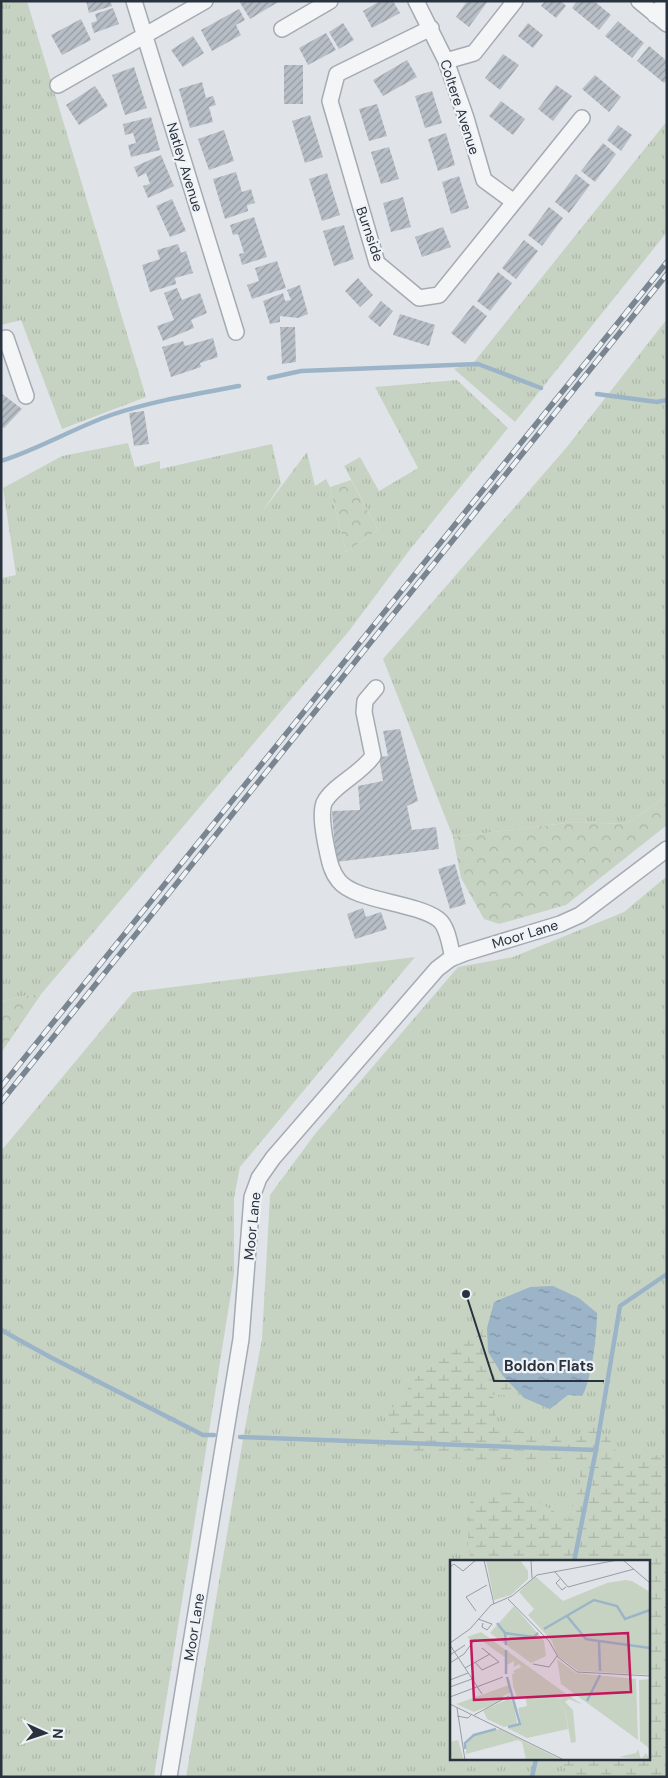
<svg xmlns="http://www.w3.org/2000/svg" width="668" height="1778" font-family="'DM Sans',sans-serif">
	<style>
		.grass { fill: url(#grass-tufts); fill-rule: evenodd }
		.forest { fill: url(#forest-crowns) }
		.wetland { fill: url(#wetland-marsh) }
		.water { fill: url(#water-ripples) }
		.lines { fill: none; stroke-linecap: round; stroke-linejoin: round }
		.stream { stroke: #9cb4c8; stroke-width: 4.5 }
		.building { fill: url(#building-hatch) }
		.minor-casing { stroke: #a5abb3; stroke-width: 18 }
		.minor { stroke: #f3f5f7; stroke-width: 15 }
		.rail-casing { stroke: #7a8592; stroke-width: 5.5 }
		.rail { stroke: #f0f3f6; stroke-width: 4; stroke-dasharray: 11; stroke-linecap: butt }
		.labels { text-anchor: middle; stroke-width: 4.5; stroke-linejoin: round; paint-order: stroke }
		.street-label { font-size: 14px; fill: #293340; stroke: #f0f3f6 }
		.inset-river { fill: none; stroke: #9cb4c8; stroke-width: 2.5 }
		.inset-road { fill: none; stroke: #979da5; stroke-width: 1 }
		.view { fill: #c2185b; fill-opacity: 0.15; stroke: #c2185b; stroke-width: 2.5 }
		.inset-edge { fill: none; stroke: #293340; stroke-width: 2.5 }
		.leader { fill: none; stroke: #293340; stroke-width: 2 }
		.callout-dot { fill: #293340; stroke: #f0f3f6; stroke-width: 2 }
		.callout-label { font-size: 15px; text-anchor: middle; font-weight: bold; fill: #293340; stroke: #f0f3f6; stroke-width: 4.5; stroke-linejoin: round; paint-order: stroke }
	</style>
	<defs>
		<pattern id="grass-tufts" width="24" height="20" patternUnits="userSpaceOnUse" patternTransform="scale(1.25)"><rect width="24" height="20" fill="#c7d3c2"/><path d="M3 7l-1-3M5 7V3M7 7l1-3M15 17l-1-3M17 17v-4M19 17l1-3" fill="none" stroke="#abb6a8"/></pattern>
		<pattern id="forest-crowns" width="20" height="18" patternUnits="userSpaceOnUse" patternTransform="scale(1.25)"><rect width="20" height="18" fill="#c7d3c2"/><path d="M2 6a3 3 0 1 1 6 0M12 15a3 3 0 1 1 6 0" fill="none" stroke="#abb6a8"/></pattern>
		<pattern id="wetland-marsh" width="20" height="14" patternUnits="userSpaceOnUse" patternTransform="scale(1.25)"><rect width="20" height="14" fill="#c7d3c2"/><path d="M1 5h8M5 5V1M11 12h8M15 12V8" fill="none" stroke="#abb6a8"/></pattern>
		<pattern id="water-ripples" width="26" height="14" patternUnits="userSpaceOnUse" patternTransform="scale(1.25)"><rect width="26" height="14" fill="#9cb4c8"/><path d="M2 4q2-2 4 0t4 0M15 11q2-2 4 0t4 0" fill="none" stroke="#7f93a4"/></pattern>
		<pattern id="building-hatch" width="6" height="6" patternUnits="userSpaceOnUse" patternTransform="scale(1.25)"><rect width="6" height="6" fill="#b8bec6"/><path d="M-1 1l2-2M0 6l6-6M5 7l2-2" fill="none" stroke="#969ba2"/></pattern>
	</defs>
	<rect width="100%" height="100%" fill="#e0e4e9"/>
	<path class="grass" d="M1,1H27L146,397L62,429L21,320L1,325Z
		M667,121V232L515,422L454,369L474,362Z
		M667,319V796L626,824L574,822L453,837L383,659L566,448Z
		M457,380L508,428L408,552L349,631L42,993L1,1001V578L16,575L3,488L62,456L128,443L135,467L160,461V469L272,444L281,484L262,512L307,452L315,486L326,479L330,487L346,552L378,530L344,466L360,457L379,491L418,468L375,387Z
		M667,876V1777H186L244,1433L262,1339L270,1195L315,1134L458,967L513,957L624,912ZM452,1562H649V1759H452Z
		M415,957L240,1167L234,1198V1274L154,1777H1V1151L133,992Z"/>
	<path class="forest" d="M351,480L378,530L346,552L330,487Z
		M667,796V825L566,905L499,924L484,919L461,878L453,837L574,822L626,824Z
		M42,993L1,1053V1001Z"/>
	<path class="wetland" d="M487,1328L488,1352L503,1376L522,1395H493L497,1426L532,1434L579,1436L590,1425L609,1438L624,1467L656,1455L667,1459V1777H581L549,1759H649V1562H471L468,1544L470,1501L496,1491L527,1495L568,1520L580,1484V1465L571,1459L470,1460L396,1448L385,1417L417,1377Z"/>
	<path class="water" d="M553,1286L579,1298L597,1313C597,1333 592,1380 582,1396L568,1395L550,1409L524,1398L503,1376L488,1352L487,1328L494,1302L530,1287Z"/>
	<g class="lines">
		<path class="stream" d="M269,378L301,371L478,364L541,388
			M597,394L657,402L667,400
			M1,461C39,449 74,428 111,415C152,401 196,394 239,386
			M1,1330L50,1357L203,1435H214
			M240,1437L596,1450L620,1306L667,1274
			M574,1562L596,1450
			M532,1777L536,1759"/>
	</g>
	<path class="building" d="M86,1H110L112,6L89,13Z
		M239,1H280L250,19Z
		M380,1H393L400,13L372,28L363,11Z
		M467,1H488L469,27L456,17Z
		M545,1H561L566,6L556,18L541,6Z
		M577,1H594L611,15L599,30L572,8Z
		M113,8L119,24L94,33L91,23L97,21L95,14Z
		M239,9L245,20L236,25L241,35L212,51L201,30Z
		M81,19L91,40L62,55L51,35Z
		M618,21L644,43L632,58L605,36Z
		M343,23L354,40L339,49L329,32Z
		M528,23L543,35L533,48L518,36Z
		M326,33L336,50L308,65L299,48Z
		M193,36L204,53L183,67L171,50Z
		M649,46L667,61V80L664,83L637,61Z
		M503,54L519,65L500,90L485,78Z
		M407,60L417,77L383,96L373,80Z
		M284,65H303V104H284Z
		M134,67L147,108L125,115L112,75Z
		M595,75L621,97L609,112L582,89Z
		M202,82L206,98L213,96L216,105L209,107L213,122L190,128L179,89Z
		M556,85L572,96L553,121L538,109Z
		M95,86L108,106L79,125L66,105Z
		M432,91L442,123L425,128L415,96Z
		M501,101L525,119L513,135L489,116Z
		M377,104L387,136L369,141L359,109Z
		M310,115L323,157L305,163L292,121Z
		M151,117L160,150L131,157L128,145L136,143L133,133L125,135L123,124Z
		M618,125L632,135L621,151L607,140Z
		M224,130L234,161L209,170L198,139Z
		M446,133L455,165L438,171L428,139Z
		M603,143L616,154L595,182L581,171Z
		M389,147L399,179L381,184L371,152Z
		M161,155L174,186L148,198L143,186L150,184L146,173L138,177L134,167Z
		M236,172L242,192L251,189L255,203L247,205L248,211L225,219L213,179Z
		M327,173L340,215L322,221L309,179Z
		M576,174L590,185L569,213L555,202Z
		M459,176L469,208L451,214L442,182Z
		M403,197L411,227L391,232L383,203Z
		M172,199L186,231L170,237L156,206Z
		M549,207L563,218L542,246L528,235Z
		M254,217L267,257L242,265L239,254L244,253L238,234L233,235L230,225Z
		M344,225L354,259L334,266L323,231Z
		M443,227L451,247L422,257L415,237Z
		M524,240L538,251L516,279L502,268Z
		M178,244L181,253L186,251L193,273L175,278L176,284L150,292L142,265L160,259L157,250Z
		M277,261L286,288L252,299L247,285L259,281L255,268Z
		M498,272L512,283L490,311L477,301Z
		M358,278L373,295L360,307L345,291Z
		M300,285L308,314L298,318L280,316V322L270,324L263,301L283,293L285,301L291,300L287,290Z
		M177,288L182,300L200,293L207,313L191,320L194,328L163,341L157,326L174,320L164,293Z
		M381,301L393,311L380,327L368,317Z
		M473,305L487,316L465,344L451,333Z
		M400,314L435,325L429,346L393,335Z
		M280,327H295L296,362L282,364Z
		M213,338L218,357L200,363L201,367L171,377L162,347L183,341L185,346Z
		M1,393L22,409L4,428L1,427Z
		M144,411L149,444L134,446L129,413Z
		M400,729L418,801L407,806L412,830L436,827L439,849L336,862L332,811L360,810L358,786L383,781L379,757L388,756L383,731Z
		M455,864L466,904L450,909L438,869Z
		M363,908L366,917L381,912L387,929L355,939L347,914Z"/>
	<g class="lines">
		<defs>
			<path id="minor" d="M134,1L236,332
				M416,1L446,61L466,118L484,180L514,202
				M639,1L667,24
				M655,15L666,1
				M431,28L337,74L330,101L377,263L419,298L439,295L582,118
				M282,29L330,1
				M446,61L474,53L515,1
				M58,85L205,1
				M1,340L6,338L26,396
				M376,688L365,701L364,712L373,756C361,774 332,786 324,803C320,814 324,834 326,845C329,858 330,870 339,881C355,901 414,902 438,919C448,926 450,947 453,958
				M169,1777L241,1339L252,1197L259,1178L273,1158L437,969L450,959L465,953L560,924L580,915L667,849"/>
		</defs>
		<use href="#minor" class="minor-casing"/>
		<use href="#minor" class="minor"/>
		<defs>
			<path id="rail" d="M1,1087L667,262
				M1,1102L667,274"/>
		</defs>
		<use href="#rail" class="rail-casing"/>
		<use href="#rail" class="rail"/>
	</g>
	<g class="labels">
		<g class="street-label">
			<text transform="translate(460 107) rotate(72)" y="5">Coltere Avenue</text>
			<text transform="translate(185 167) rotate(73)" y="5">Natley Avenue</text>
			<text transform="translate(370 234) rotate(71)" y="5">Burnside</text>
			<text transform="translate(525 934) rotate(-17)" y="5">Moor Lane</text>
			<text transform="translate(252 1226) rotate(-84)" y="5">Moor Lane</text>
			<text transform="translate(194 1627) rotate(-81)" y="5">Moor Lane</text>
		</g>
	</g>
	<g transform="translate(450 1560)">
		<rect width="200" height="200" fill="#e0e4e9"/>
		<path d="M36,0H70L78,11V19L61,35L44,40ZM85,16L113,41L157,23L175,20L182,21L200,32V115L128,111L107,95L102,81L78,55L84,49L69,32ZM64,46L94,81L96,96L81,103L40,73ZM31,72L112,131L113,138L107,139L115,150L118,169L77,178L57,168L71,164L68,148L77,146L75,136L67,137L63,126L62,114L65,113L63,111L71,107L69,104L64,107V101L57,105L56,98L31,80L23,81L17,77ZM107,99L126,113L186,119L188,180L111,124ZM200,119V189L190,181L189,120ZM59,125L62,132L53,136L54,140L24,152L6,144ZM59,139L64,142L67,164L54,167L37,159L33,150ZM50,169L111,200H76L72,182L68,180L16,194V184L25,175ZM8,180L14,200H0V182ZM188,189L191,199L196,193L200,200L169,197L186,193Z" fill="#c7d3c2"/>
		<path d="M112,131L133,145L119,139L115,142L123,150L126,182L121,183L115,150L107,139L113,138Z" fill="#c7d3c2"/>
		<path d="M163,64L174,69L179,79L175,86L164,91L154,92L155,83L151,82L147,99L139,91L148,89L150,72Z" fill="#c7d3c2"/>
		<path class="inset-river" d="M117,56L136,79L149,81L150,111M47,63L55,73L56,85M94,69L144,40L167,46L175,59L200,50M55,73L84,77L88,73M149,81L200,88M56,90V114M57,117L70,164L58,167M137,141L150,115M15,189V183L24,175L46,169"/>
		<path class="inset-road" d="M34,0L44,44M81,0L82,18M173,0L200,23M0,7L4,4L13,11L26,0M105,12L118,27L184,9M110,19L106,23L112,30L116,27M58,39L99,81L108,97L127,112L200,116M26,51L16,37L37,25M28,59L42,64L37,70L32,67L33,63M0,83L20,69L41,45L62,36L87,15L168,0M0,85L32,134M0,95L15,85M25,102L32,110L49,102L32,88M0,103L14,94L25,79M83,104L99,107L107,96M15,108L40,94M0,120L18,113M0,127L22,119M0,137L53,117M0,144L114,200M7,148L15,200M24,155L59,136M7,156L18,158L22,154"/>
		<path class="view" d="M178,73L181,132L24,140L21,81Z"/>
		<rect width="200" height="200" class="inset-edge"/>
	</g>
	<path class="leader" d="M466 1294L494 1381H604"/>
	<circle class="callout-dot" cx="466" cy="1294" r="5"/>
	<g class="callout-label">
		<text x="549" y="1371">Boldon Flats</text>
	</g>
	<rect width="668" height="1778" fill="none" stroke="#293340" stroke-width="5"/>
	<g transform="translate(45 1733) rotate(93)" stroke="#f0f3f6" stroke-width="4" paint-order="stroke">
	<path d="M0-4L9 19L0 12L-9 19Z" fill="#293340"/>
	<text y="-8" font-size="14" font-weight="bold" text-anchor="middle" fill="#293340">N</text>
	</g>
</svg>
